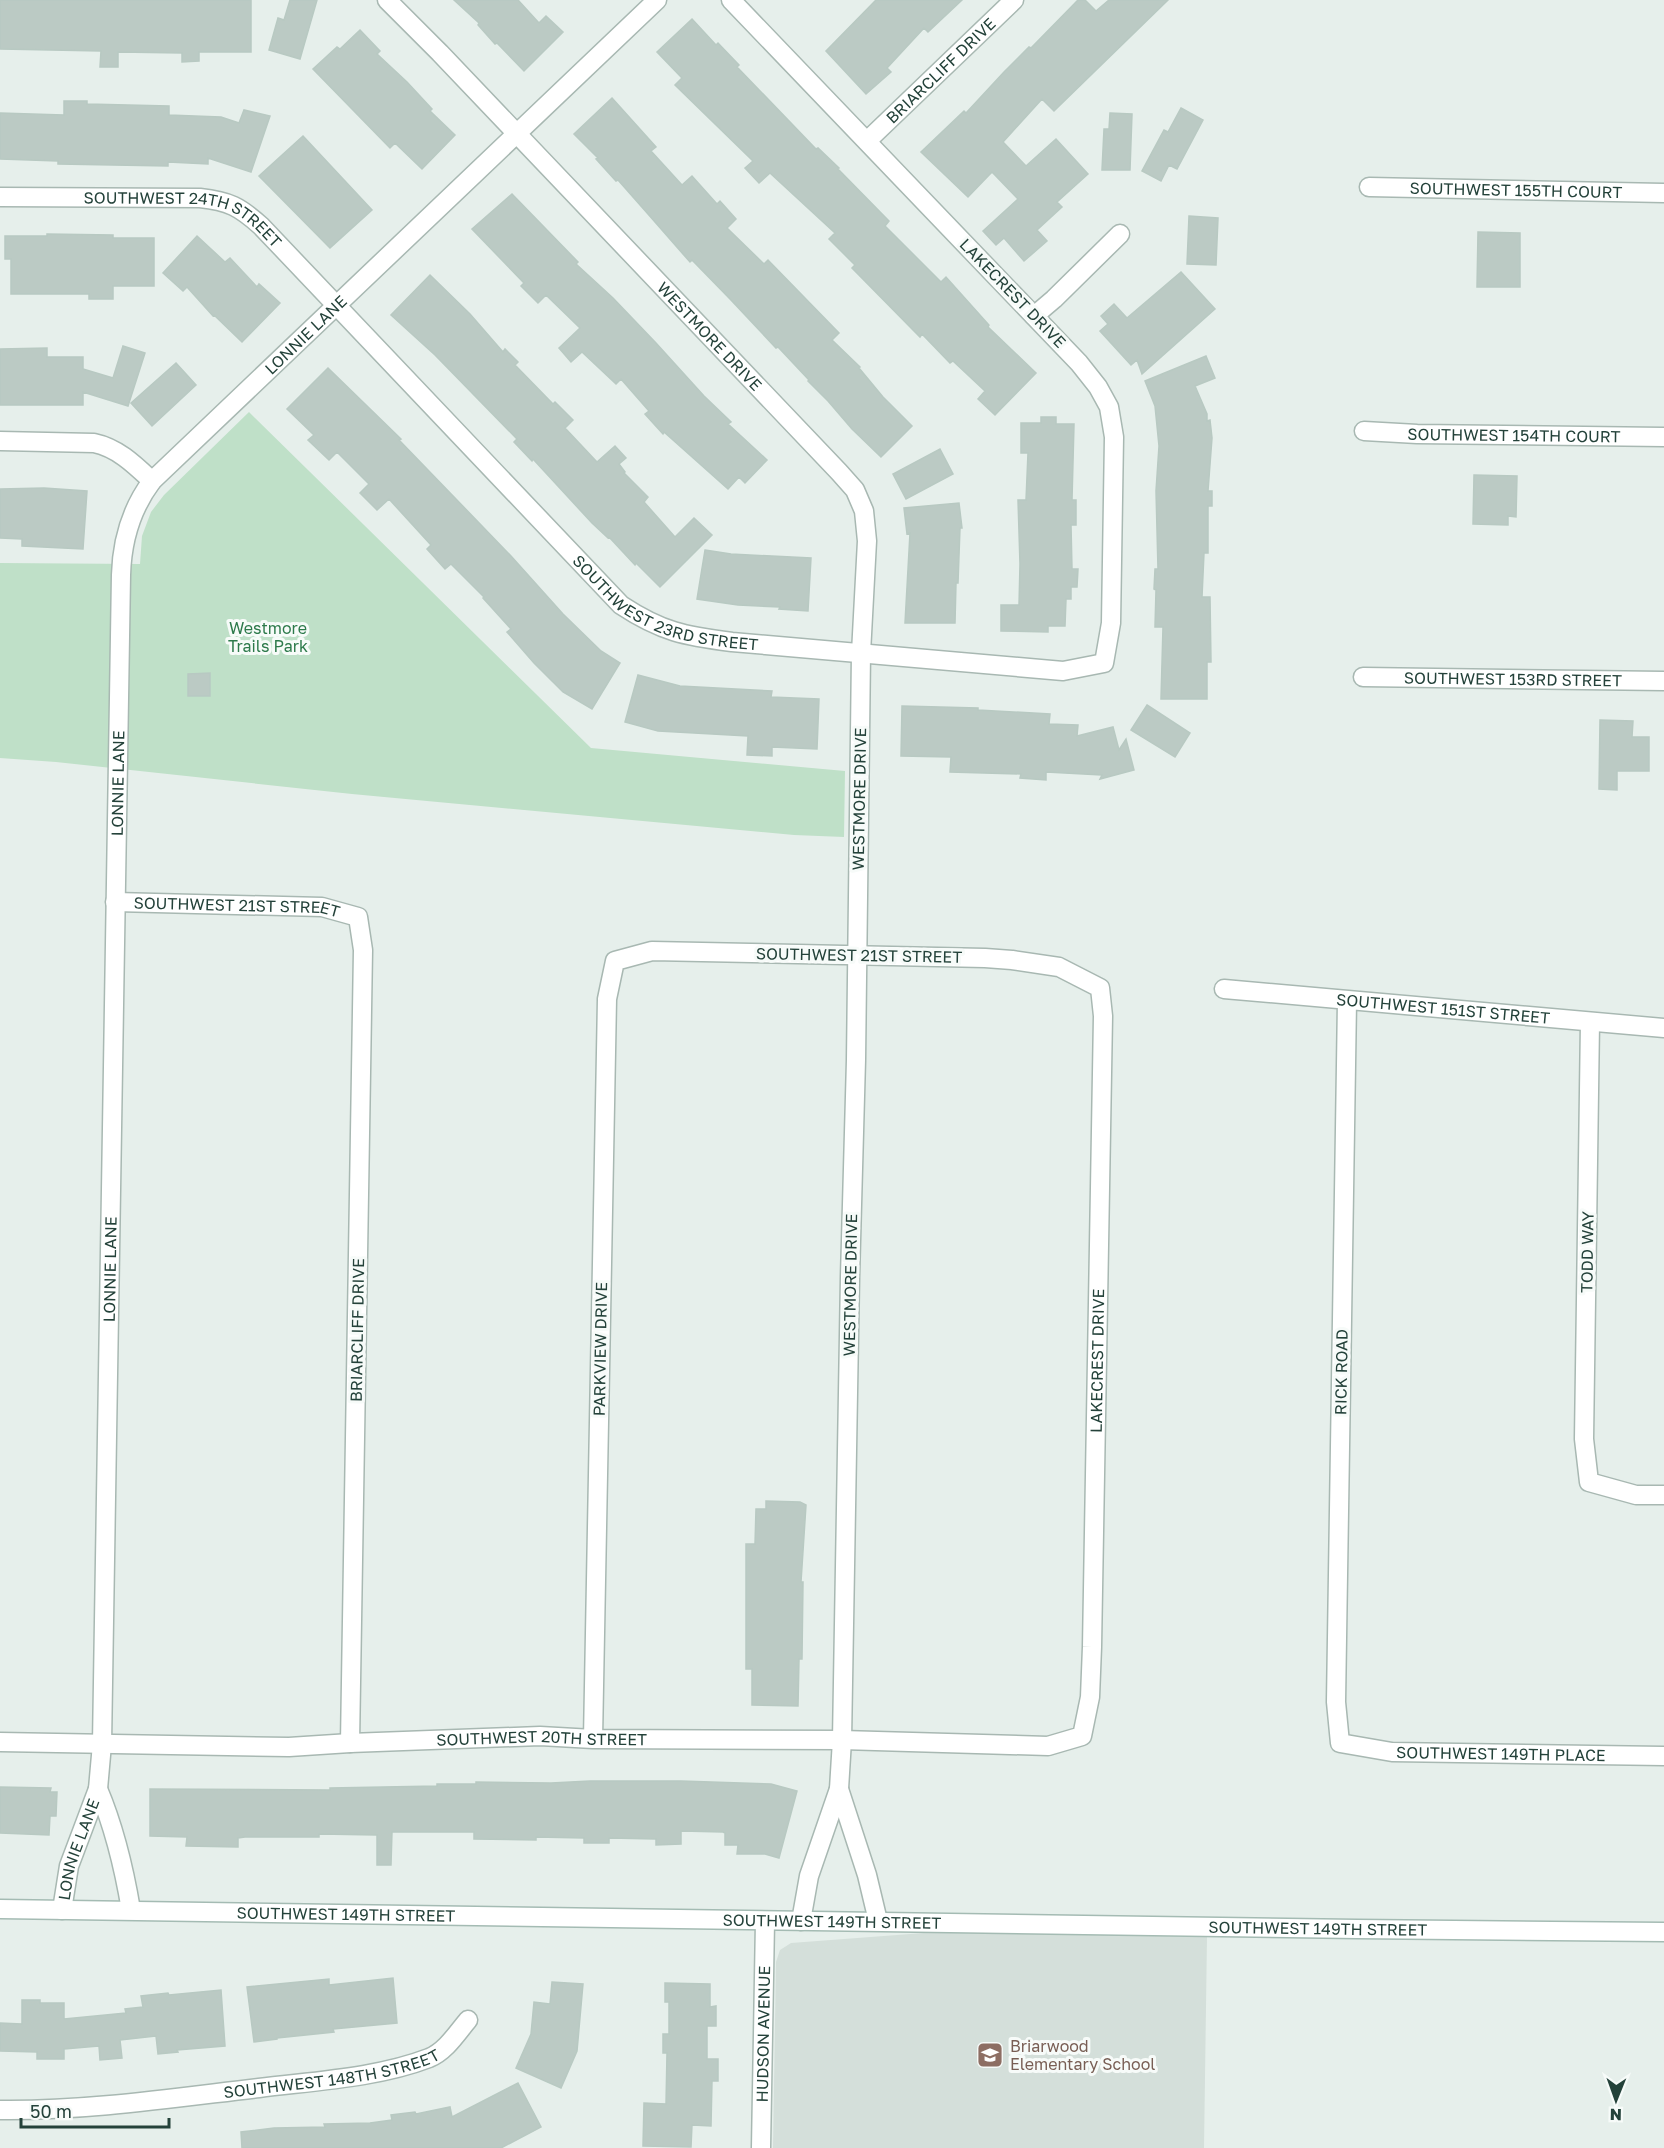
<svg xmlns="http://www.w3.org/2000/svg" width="1664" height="2148" font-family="'Golos Text',sans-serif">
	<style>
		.built { fill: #d4dfda }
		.green { fill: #bfe0c8 }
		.building { fill: #bbcac4; stroke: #b8c9c2; stroke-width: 1.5 }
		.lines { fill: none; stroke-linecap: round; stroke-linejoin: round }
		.street-casing { stroke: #a8b8b2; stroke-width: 21 }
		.secondary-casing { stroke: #a4bbb3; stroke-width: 21 }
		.street { stroke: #fff; stroke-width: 18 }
		.secondary { stroke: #fff; stroke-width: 18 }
		.labels { text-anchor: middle; stroke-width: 6; stroke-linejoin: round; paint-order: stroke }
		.street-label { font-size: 16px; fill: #24423a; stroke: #f7fbf9 }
		.park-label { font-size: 16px; fill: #2d7a4b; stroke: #f7fbf9 }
		.education-label { font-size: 16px; fill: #785e54; stroke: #f7fbf9; text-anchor: start }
	</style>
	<rect width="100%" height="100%" fill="#e6efeb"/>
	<path class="built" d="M950,1931L1207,1937L1204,2148H773L776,1962L780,1950L791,1943Z"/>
	<path class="green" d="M249,412L591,748L845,771L844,837L794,835L352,794L56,762L0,758V563L140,564L142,536L151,512L164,495Z"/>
	<path class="building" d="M0,0H251V52H199V61L182,62V53L118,52V67H100L101,51L0,49Z
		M290,0H317L300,59L269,50L278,18L284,20Z
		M454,0H518L539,23L546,16L563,32L524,71L497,43L495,44L478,25L479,23Z
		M876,0H962L928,32L924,28L887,68L891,72L866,94L826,51Z
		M1078,0H1085L1096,11L1109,0H1168L1054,111L1042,99L1003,142L1026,166L1056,139L1088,174L1057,202L1062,207L1037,230L1047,241L1024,261L1004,238L996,245L983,231L1018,199L992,172L968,197L921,152L964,111L966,113L1004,72L1029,47L1031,48Z
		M692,19L716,45L718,43L739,65L737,67L816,149L818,148L839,168L838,169L889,221L885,226L941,282L946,277L989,325L988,327L1036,373L995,415L978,399L985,391L953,361L950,363L922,334L920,337L852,268L855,265L829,239L835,233L770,173L759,183L745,168L753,161L675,85L682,78L657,52Z
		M360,30L380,51L377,54L407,82L432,109L430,111L455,135L422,169L395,143L390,148L313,69L337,47L340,49Z
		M612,98L656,147L651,151L682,185L692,176L717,204L720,201L736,219L727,228L764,264L768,260L839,333L832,340L860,367L859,368L883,397L912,426L881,457L852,429L828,401L808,381L809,380L778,347L776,348L730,299L692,260L690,262L648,214L618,180L616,181L596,159L598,158L574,134Z
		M64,101H87V104L169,106V115L221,117L239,123L244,110L270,116L251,172L208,158V164L168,162V166L58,164V161L0,159V113L64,115Z
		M1181,108L1203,120L1177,169L1169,165L1161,181L1142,171L1164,130L1168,132Z
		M1110,113L1132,114L1130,170H1102L1104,129H1109Z
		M303,136L372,210L330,248L259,176Z
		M512,194L578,262L576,264L613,298L656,343L704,396L731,422L728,424L767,460L745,483L739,477L728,489L664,432L663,434L645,414L649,411L621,379L616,384L582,352L571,362L559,348L580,328L546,295L538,303L521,286L524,283L472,229Z
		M1189,216L1218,218L1216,265L1187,264Z
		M1478,232L1520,233V287H1477Z
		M47,234L113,235V238H154V286H113V299H89V294H11V259H5V236H47Z
		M197,236L225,262L230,258L257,287L259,284L280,303L242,342L214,315L213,316L187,287L183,291L163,273Z
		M1181,272L1215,309L1142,374L1137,360L1131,365L1100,331L1108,324L1101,316L1114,304L1127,318Z
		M430,275L470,314L503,352L505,349L518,362L515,365L553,404L555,402L573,420L565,428L597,462L615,446L626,458L619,464L625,472L624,473L648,497L644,502L675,537L694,518L712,535L660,587L636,563L635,565L609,537L608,538L592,523L533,459L532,461L514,442L517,439L435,355L391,315Z
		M123,346L145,353L128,406L83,392V405H0V349L47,348V357H83V369L113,378Z
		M1206,356L1215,378L1195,386L1207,414V421L1210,420L1212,438L1208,491H1212V506H1208V553H1204L1202,597H1210L1211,662H1207V699H1161L1163,627H1155L1156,590L1154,589L1155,569H1158L1156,491L1159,446L1155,406L1145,381Z
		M176,363L196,385L152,426L131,403Z
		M328,368L401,439L399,440L511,556L563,614L601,651L620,663L592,709L563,692L534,663L507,632L511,629L483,598L484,597L451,564L445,569L427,549L431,545L389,499L377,510L360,493L369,484L337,452L329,460L308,440L314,435L287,409Z
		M1041,417H1056V424H1074L1072,500H1076V525H1071L1072,569H1078L1077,587H1071V599H1066L1065,626H1048V632L1001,631V605H1019L1020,564L1018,500H1026L1028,453H1021V423H1041Z
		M940,449L953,474L906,499L893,474Z
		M1474,475L1517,476L1516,517L1508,516V525L1473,524Z
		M44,488L87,491L83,549L22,546V539L0,538V489Z
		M959,503L962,528H960L958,583H956L955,623H905L910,533L907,534L904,508Z
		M705,550L731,554L811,558L808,611L779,609L780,607L738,605L697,599Z
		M210,673V696H188V674Z
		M638,675L680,686L772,691L771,697L819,699L817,749L772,747V756L747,755L748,736L658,731L625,722Z
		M1147,705L1190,733L1175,757L1131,730Z
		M902,706L978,708V710L1050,714L1049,724L1078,725L1077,736L1113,727L1119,750L1126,739L1134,770L1100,779L1102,775L1046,772V780L1020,778L1021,774L950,772L951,757L901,756Z
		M1600,720L1633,721L1632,737H1649V771H1617V790L1599,789Z
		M766,1501L800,1502L806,1505L801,1582H803L802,1659H799L798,1706L752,1705V1669H746V1544H755L756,1509H766Z
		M590,1781H681L771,1784L797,1791L779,1858L765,1854H737L738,1845H725V1833L723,1832L681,1831V1844L656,1845V1839L609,1838V1843H584V1838L536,1837V1840L474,1839V1832H392L391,1865H377V1835L319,1834V1837H245L238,1838V1847L186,1846L187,1837L150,1836V1789L330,1790V1788L437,1786V1784H476V1782L551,1783Z
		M0,1787L51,1788L50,1792H57L56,1816H50L49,1835L0,1833Z
		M393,1978L397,2023L333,2029L334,2032L277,2038V2039L254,2042L247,1987L329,1979V1985Z
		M552,1982L583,1984L577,2051L561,2088L516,2068L531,2034L534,2002L550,2004Z
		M665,1983L710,1984V2007L716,2006V2026H707V2059H718V2081H712L711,2126L692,2125L691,2147L643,2146L644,2103L666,2104L667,2053H663V2034H669V2002H665Z
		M221,1990L225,2046L177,2050L178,2052L158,2054L156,2036L120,2040L122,2058L100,2060L99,2046L64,2049V2059H37V2052L0,2051V2023L22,2024V2000H40V2003H64V2019L126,2013L125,2009L143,2007L141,1996L168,1993L169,1995Z
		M518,2083L541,2127L501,2148H242L241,2132L274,2128L325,2127L324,2124L370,2123L392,2120L391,2115L415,2112L416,2114L450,2107L452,2117Z"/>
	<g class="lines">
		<defs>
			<g id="street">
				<path id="s1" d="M387,0L440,53L839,472L855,490L864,511L867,541L861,653L856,1060L850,1277L842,1740L839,1789L809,1876L801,1921"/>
				<path id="s2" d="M867,141L1014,0"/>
				<path id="s3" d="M1369,187L1664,193"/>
				<path id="s4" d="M0,197L200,198C229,201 240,207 261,226L621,605C662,632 685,636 732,642L1063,671L1104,663L1111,623L1114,437L1109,407L1098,387L1079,363L731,0"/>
				<path d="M1034,316L1054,299L1120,234"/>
				<path id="s5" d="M1364,431L1417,434L1664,437"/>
				<path d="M0,441L94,443C118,448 135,465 152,481"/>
				<path id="s6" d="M1363,677L1664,681"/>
				<path id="s7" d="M115,902L322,907L358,917L363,950L350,1743"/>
				<path id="s8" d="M1224,989L1664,1028"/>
				<path id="s9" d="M1347,1001L1336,1702L1340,1743L1392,1752L1664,1756"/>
				<path d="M1590,1022L1584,1439L1589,1482L1636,1495H1664"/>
				<path id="s10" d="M0,1742L289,1747L350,1743L540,1736L593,1739L842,1740L1048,1746L1082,1736L1090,1697L1092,1647L1103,1016L1100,988L1059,967L1012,960L985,958L652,951L615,961L607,999L593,1739"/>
				<path id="s11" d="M98,1789L102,1744L121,575C122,540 131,509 152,481L657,0"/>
				<path d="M839,1789L867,1875L878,1921"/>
				<path id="s12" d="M62,1910L69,1866L98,1789C115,1829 124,1868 131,1910"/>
				<path id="s13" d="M0,2110C87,2111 173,2098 259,2088C314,2081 377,2078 429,2058C446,2051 457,2033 468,2020"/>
				<path id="s14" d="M761,2148L765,1921"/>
			</g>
			<g id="secondary">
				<path id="s15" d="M0,1909L1357,1929L1664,1932"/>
			</g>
		</defs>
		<use href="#street" class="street-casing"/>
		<use href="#secondary" class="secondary-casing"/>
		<use href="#street" class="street"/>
		<use href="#secondary" class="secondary"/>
	</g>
	<defs>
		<symbol id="school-square" viewBox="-11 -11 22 22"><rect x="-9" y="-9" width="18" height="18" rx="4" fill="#8d6e63" stroke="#f7fbf9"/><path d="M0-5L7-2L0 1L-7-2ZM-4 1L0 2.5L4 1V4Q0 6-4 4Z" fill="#fff"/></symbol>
	</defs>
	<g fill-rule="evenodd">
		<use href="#school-square" x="975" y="2040" width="30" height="30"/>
	</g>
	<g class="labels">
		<g class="street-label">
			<text dy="6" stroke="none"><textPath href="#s2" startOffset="102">BRIARCLIFF DRIVE</textPath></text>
			<text dy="6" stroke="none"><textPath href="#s3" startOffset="147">SOUTHWEST 155TH COURT</textPath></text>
			<text dy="6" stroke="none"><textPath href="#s4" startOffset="189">SOUTHWEST 24TH STREET</textPath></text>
			<text transform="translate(1013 293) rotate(46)" y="6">LAKECREST DRIVE</text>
			<text dy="6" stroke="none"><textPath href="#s11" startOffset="1527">LONNIE LANE</textPath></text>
			<text dy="6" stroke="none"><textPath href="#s1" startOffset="466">WESTMORE DRIVE</textPath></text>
			<text dy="6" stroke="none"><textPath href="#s5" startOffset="150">SOUTHWEST 154TH COURT</textPath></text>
			<text dy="6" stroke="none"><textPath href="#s4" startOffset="831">SOUTHWEST 23RD STREET</textPath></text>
			<text dy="6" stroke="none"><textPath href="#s6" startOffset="150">SOUTHWEST 153RD STREET</textPath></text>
			<text dy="6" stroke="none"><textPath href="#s11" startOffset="1006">LONNIE LANE</textPath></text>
			<text transform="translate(859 799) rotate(-89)" y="6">WESTMORE DRIVE</text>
			<text dy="6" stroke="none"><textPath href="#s7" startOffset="122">SOUTHWEST 21ST STREET</textPath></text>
			<text transform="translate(859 955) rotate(1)" y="6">SOUTHWEST 21ST STREET</text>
			<text dy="6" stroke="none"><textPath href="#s8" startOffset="220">SOUTHWEST 151ST STREET</textPath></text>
			<text transform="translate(1587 1252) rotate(-89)" y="6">TODD WAY</text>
			<text dy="6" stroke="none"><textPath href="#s11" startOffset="520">LONNIE LANE</textPath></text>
			<text transform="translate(850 1285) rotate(-89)" y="6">WESTMORE DRIVE</text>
			<text transform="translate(357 1330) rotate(-89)" y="6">BRIARCLIFF DRIVE</text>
			<text transform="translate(600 1349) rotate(-89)" y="6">PARKVIEW DRIVE</text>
			<text dy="6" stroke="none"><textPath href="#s10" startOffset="1460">LAKECREST DRIVE</textPath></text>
			<text transform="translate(1341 1372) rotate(-89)" y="6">RICK ROAD</text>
			<text dy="6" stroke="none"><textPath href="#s10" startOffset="542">SOUTHWEST 20TH STREET</textPath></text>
			<text dy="6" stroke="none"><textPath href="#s9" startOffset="904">SOUTHWEST 149TH PLACE</textPath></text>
			<text dy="6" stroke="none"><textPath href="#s12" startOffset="63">LONNIE LANE</textPath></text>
			<text dy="6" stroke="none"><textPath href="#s15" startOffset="346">SOUTHWEST 149TH STREET</textPath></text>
			<text dy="6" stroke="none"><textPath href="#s15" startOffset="832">SOUTHWEST 149TH STREET</textPath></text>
			<text dy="6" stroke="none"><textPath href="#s15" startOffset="1318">SOUTHWEST 149TH STREET</textPath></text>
			<text dy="6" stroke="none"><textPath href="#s14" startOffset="114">HUDSON AVENUE</textPath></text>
			<text dy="6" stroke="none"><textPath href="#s13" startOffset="334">SOUTHWEST 148TH STREET</textPath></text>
		</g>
		<g class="park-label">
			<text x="268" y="634">Westmore<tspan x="268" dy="18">Trails Park</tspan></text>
		</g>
		<g class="education-label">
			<text x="1010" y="2052">Briarwood<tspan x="1010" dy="18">Elementary School</tspan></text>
		</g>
	</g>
	<g transform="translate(1616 2100) rotate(181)" stroke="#f7fbf9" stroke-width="4.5" paint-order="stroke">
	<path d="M0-4.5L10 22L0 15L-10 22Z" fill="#24423a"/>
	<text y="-9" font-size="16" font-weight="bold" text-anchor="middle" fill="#24423a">N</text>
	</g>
	<path d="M21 2118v9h148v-9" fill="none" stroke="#24423a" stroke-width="3"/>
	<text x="30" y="2118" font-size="18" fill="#24423a" stroke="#f7fbf9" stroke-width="4.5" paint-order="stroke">50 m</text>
</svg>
